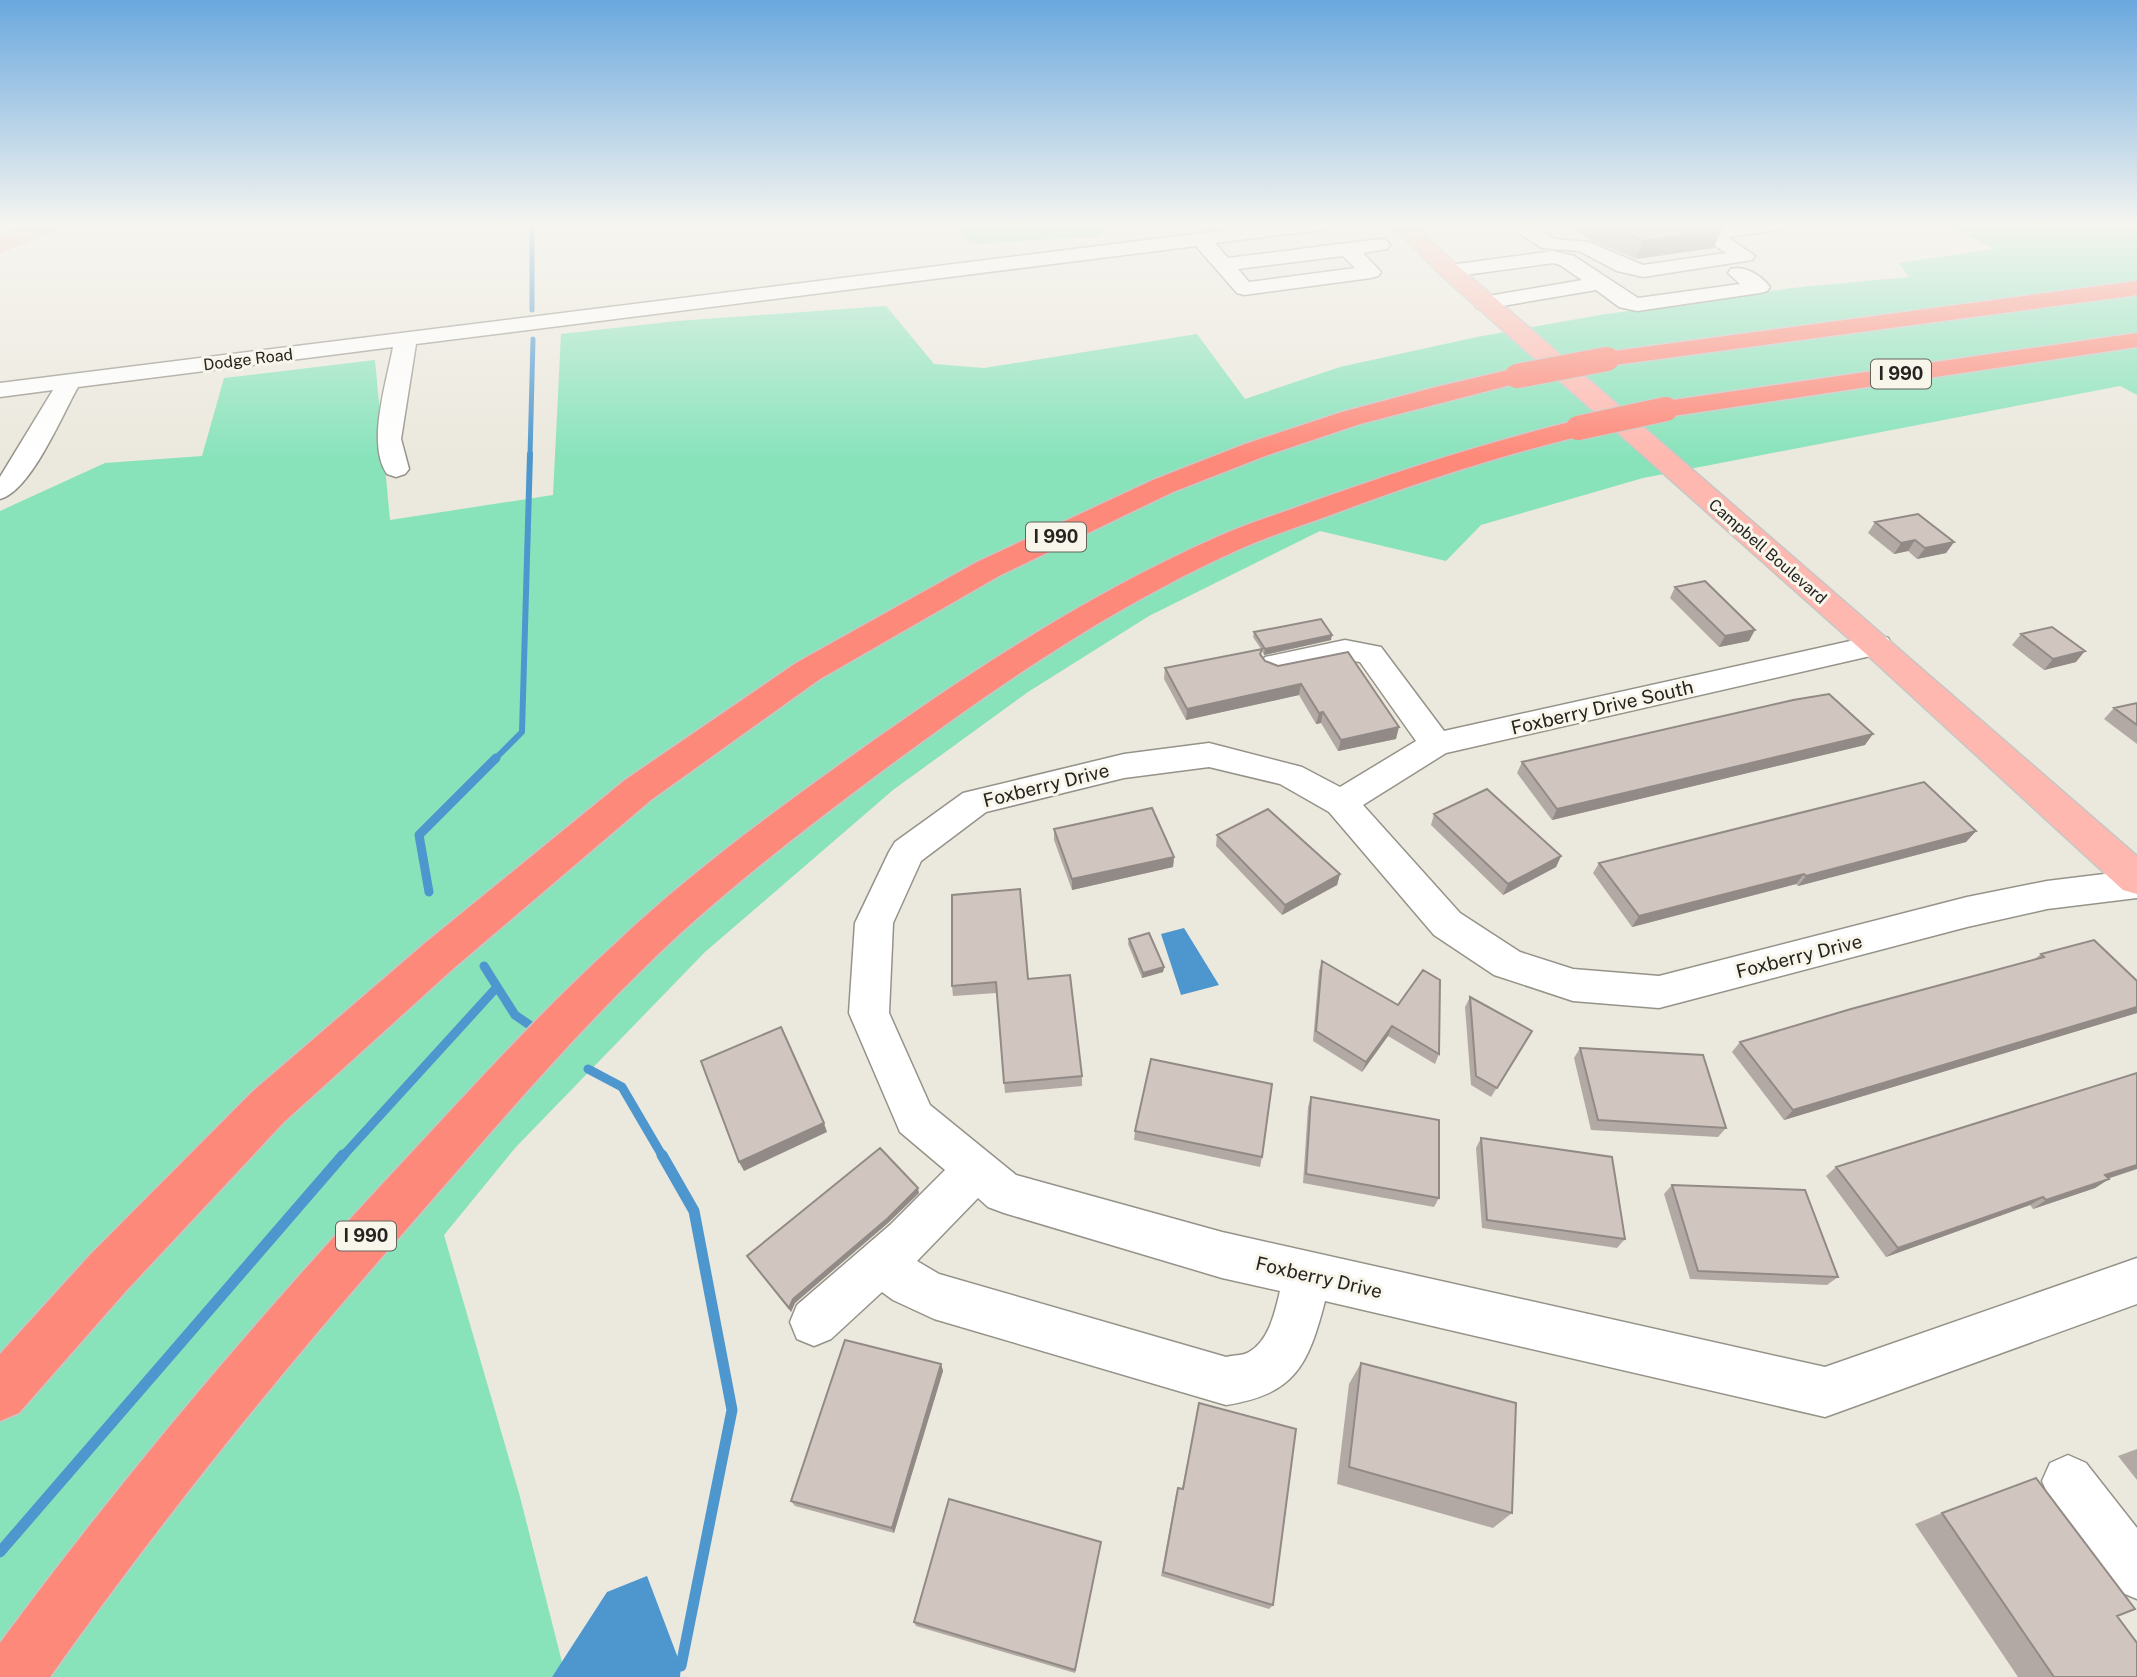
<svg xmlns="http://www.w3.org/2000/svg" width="2137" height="1677" font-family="'Public Sans',sans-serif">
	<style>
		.green { fill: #88e3bb }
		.water { fill: #4d97ce }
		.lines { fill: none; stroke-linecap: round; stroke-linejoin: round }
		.stream-far3 { stroke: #4d97ce; stroke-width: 5 }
		.stream-far2 { stroke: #4d97ce; stroke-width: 6 }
		.stream-far1 { stroke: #4d97ce; stroke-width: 9 }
		.stream { stroke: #4d97ce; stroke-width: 11 }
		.minor-casing { stroke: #959389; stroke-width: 3 }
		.major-casing { stroke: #c6c6c5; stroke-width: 3 }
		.highway-casing { stroke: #c6c6c5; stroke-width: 3 }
		.minor { fill: #fff; fill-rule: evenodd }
		.major { fill: #feb8af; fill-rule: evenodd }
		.highway { fill: #fd897a; fill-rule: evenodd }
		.highway-bridge-casing { stroke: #c6c6c5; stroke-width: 26; stroke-linecap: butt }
		.highway-bridge { stroke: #fd897a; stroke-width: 24 }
		.wall { fill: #b3a9a4 }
		.shaded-wall { fill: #928a86 }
		.building { fill: #d0c5bf; stroke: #928a86; stroke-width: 2 }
		.labels { text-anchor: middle; stroke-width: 6; stroke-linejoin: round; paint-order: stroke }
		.far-street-label { font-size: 16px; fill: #252420; stroke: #f8f5ea }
		.shield { fill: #f8f5ea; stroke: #64635d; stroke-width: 2 }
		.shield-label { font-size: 18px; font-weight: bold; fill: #252420 }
		.street-label { font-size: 19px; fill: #252420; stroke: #f8f5ea }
	</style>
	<rect width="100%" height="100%" fill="#ebe8dd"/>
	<path class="green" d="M957,223H1103L1102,236L979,244L965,239Z
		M1944,223H2137V395L2120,386L1643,478L1481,525L1446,561L1320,531L1149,616L1028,692L893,790L705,952L515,1148L444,1235L519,1493L562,1662L552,1677H0V511L105,463L202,456L224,378L375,360L390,520L553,495L561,334L677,321L886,306L934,364L984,368L1197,334L1245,399L1340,367L1477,337L1600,315L1792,288L1909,277L1899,263L1994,249Z"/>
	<path class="water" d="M1184,928L1219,985L1181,995L1161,934Z
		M647,1576L681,1666L680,1677H552L607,1592Z"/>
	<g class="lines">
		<path class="stream-far3" d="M532,223V310
			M530,456L533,339"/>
		<path class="stream-far2" d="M495,759L522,732L530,454"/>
		<path class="stream-far1" d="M429,892L419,835L496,758
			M484,966L515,1015L531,1026
			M588,1069L622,1087L663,1157
			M342,1157L497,987"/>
		<path class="stream" d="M662,1155L694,1211L732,1410L681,1666
			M0,1552L343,1155"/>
		<defs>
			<path id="minor" d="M1283,223H1340L1330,229L1215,243L1228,258L1380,239L1387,241L1390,245L1387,249L1363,253L1381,272L1378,276L1371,278L1244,295L1237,293L1196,246L416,344L401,439L409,469L405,474L396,477L387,474C366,444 387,381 393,347L78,387C62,415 31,491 0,499V477L53,390L0,397V383ZM1343,256L1355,268L1249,282L1238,269Z
				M1502,223H1528L1554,239L1589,242L1643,265L1726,253L1696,233L1693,229L1696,225L1703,223L1713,228L1745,223H1795L1785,229L1728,237L1755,256L1752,260L1643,277L1617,271L1579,251L1542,248Z
				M1553,251L1574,256L1638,298L1740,284L1728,273L1731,269C1745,265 1762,276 1770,287L1767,291L1760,293L1637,311L1619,307L1596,290L1485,309L1477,308L1474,303L1477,298L1582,280L1560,265L1553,263L1450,277L1443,275L1440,271L1443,267L1450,265Z
				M1877,635L1888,638L1892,645L1888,652L1446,753L1363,805L1460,913L1520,952L1573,969L1659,976L1967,897L2047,881L2137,870V898L2047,909L1967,927L1659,1008L1573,1001L1494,975L1434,935L1329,812L1280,784L1209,767L1124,778L986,812L921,861L893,923L889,1013L930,1105L1016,1175L1222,1232L1825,1367L2137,1258V1304L1825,1417L1325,1301C1308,1366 1295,1394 1226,1405L934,1319L893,1300L882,1292L831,1339L814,1346L797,1339L790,1322L797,1305L890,1225L945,1170L900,1132L849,1013L855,923L889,852L895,842L963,793L1124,754L1209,743L1302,767L1340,787L1416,741L1360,662L1345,660L1276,674L1265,671L1261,664L1265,657L1345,640L1381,647L1444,731ZM978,1198L988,1207L1004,1213L1222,1278L1280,1291C1275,1312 1269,1341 1249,1352C1243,1356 1233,1355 1226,1357L939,1274L917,1261Z
				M2068,1455L2086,1463L2137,1528V1599L2118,1591L2050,1499L2042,1481L2050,1463Z"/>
			<path id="major" d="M34,223H63L59,227L0,252V237Z
				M1389,223H1412L1458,266L2137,856V894L2123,890L1865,653L1442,276Z"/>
			<path id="highway" d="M2137,281V295L1607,366L1598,364L1595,359L1598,354L1607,352Z
				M2137,333V347L1666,417L1657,415L1653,409L1657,403L1666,401Z
				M1517,368L1526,371L1530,376L1526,381L1360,424L1265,456L1173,492L999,576L820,679L651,800L454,968L284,1122L126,1291L19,1413L0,1421V1354L90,1255L252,1092L424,944L625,780L796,663L977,562L1153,480L1245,444L1342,412L1432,388Z
				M1578,420L1588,422L1591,428L1588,434C1502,455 1418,482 1336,513C1304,525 1271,535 1240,549C1111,607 992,689 878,774C797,835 716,897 644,968C561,1049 487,1137 411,1224C283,1369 162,1519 50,1677H0V1643C124,1475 259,1316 401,1164C471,1089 540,1012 616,943C688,875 768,816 849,758C965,675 1086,595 1217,537C1248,523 1282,513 1314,501C1401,470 1488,442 1578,420Z"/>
		</defs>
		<use href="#minor" class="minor-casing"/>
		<use href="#major" class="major-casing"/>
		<use href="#highway" class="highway-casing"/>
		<use href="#minor" class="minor"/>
		<use href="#major" class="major"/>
		<use href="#highway" class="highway"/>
		<defs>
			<path id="highway-bridge" d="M1517,376L1607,359
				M1578,428L1666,409"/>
		</defs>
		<use href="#highway-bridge" class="highway-bridge-casing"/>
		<use href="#highway-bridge" class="highway-bridge"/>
	</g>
	<path class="wall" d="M1565,223H1711L1721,230L1714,248L1636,259L1588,239Z
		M1875,522L1954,542L1946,553L1917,559L1908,551L1894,554L1868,533Z
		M1675,587L1749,641L1719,647L1670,598Z
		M1254,632L1331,640L1264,655L1262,651L1261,655L1265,661L1396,739L1338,751L1321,723L1316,724L1299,695L1186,720L1164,679L1165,668L1261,649L1253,637Z
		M2021,634L2076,662L2044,670L2012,645Z
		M2137,703V744L2104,719L2114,708Z
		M1865,745L1552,820L1517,773L1522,762Z
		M1434,814L1561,856L1556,867L1503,895L1431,825Z
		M1054,829L1174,857L1173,867L1072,890L1054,840Z
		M1976,831L1966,842L1798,886L1796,884L1632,927L1593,873L1599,863Z
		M1217,835L1340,874L1337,885L1282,915L1216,846Z
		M1129,939L1164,967L1163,972L1142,978L1128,944Z
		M2041,954L2137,981V1013L1784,1120L1732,1052L1740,1042L2035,959Z
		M1322,961L1439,1054L1435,1064L1388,1036L1362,1072L1313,1041L1319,971Z
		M1028,979L1082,1076V1086L1005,1093L997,993L953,996L952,986Z
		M1470,997L1526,1041L1491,1097L1471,1085L1465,1007Z
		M1580,1048L1726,1128L1718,1137L1591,1130L1574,1058Z
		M1311,1097L1439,1198L1434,1207L1303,1183L1308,1107Z
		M1135,1131L1262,1157L1260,1167L1134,1140Z
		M1481,1138L1625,1239L1617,1248L1482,1228L1476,1148Z
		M1836,1167L2109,1179L2095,1188L2033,1209L2030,1205L1886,1257L1826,1176Z
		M1672,1185L1838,1277L1827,1285L1690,1279L1664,1194Z
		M919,1193L888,1223L795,1303L791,1312L747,1256Z
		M1361,1363L1512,1513L1493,1528L1337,1484L1349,1384Z
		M941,1364L943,1371L894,1533L795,1506L791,1501Z
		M1199,1403L1273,1605L1269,1609L1161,1576L1176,1494L1178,1488L1182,1489Z
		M2137,1449V1480L2118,1456Z
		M1942,1513L2117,1616L2137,1677H2018L1915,1524Z
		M1101,1542L1075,1673L916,1626L914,1622Z"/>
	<path class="shaded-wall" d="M1721,230L1714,248L1636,259L1643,241Z
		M1915,540L1908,551L1894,554L1901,543Z
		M1954,542L1946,553L1917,559L1925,548Z
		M1755,630L1749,641L1719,647L1725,636Z
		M1332,635L1331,640L1264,655L1265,649Z
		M2085,651L2076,662L2044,670L2053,659Z
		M1301,684L1299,695L1186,720L1187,709Z
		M1323,712L1321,723L1316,724L1319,713Z
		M1399,727L1396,739L1338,751L1341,740Z
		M1873,734L1865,745L1552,820L1557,809Z
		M1976,831L1966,842L1798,886L1806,876Z
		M1561,856L1556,867L1503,895L1508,884Z
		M1174,857L1173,867L1072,890V879Z
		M1340,874L1337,885L1282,915L1285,905Z
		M1804,874L1796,884L1632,927L1639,916Z
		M1164,967L1163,972L1142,978L1143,973Z
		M2137,1007V1013L1784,1120L1793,1110Z
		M1392,1026L1388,1036L1362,1072L1366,1062Z
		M824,1123L827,1132L744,1171L739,1162Z
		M2137,1165V1169L2092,1184L2105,1175Z
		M2109,1179L2095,1188L2033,1209L2046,1200Z
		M918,1188L919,1193L888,1223L795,1303L791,1312L789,1308L793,1299Z
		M2043,1197L2030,1205L1886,1257L1898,1248Z
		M941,1364L943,1371L894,1533L892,1528Z"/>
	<path class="building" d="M1599,223H1711L1721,230L1643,241Z
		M1918,514L1954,542L1925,548L1915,540L1901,543L1875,522Z
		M1705,581L1755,630L1725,636L1675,587Z
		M1321,619L1332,635L1265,649L1254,632Z
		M2052,627L2085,651L2053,659L2021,634Z
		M1262,649L1260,654L1265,661L1278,666L1348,652L1399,727L1341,740L1323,712L1319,713L1301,684L1187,709L1165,668Z
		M1829,694L1873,734L1557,809L1522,762L1793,700Z
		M2137,703V725L2114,708Z
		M1924,782L1976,831L1806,876L1804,874L1639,916L1599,863Z
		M1487,789L1561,856L1508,884L1434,814Z
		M1152,808L1174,857L1072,879L1054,829Z
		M1268,809L1340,874L1285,905L1217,835Z
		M1020,889L1028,979L1070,975L1082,1076L1004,1083L996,982L952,986V895Z
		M1149,933L1164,967L1143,973L1129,939Z
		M2094,940L2137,981V1007L1793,1110L1740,1042L1851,1009L2044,957L2041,954Z
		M1322,961L1398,1005L1423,970L1440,980L1439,1054L1392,1026L1366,1062L1316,1031Z
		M1470,997L1532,1031L1497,1088L1476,1076Z
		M781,1027L824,1123L739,1162L701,1061Z
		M1580,1048L1703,1055L1726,1128L1598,1120Z
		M1151,1059L1272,1084L1262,1157L1135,1131Z
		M2137,1073V1165L2105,1175L2109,1179L2046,1200L2043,1197L1898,1248L1836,1167Z
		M1311,1097L1439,1120V1198L1306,1174Z
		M1481,1138L1612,1157L1625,1239L1487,1220Z
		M880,1148L918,1188L887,1219L793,1299L789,1308L747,1256Z
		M1672,1185L1805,1190L1838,1277L1698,1271Z
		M845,1340L941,1364L892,1528L791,1501Z
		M1361,1363L1516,1403L1512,1513L1349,1467Z
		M1199,1403L1296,1429L1273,1605L1163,1572L1178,1488L1183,1489Z
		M2036,1478L2135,1609L2117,1616L2137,1643V1677H2054L1942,1513Z
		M949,1499L1101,1542L1075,1670L914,1622Z"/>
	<linearGradient id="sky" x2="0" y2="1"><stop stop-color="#6aa8de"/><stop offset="0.49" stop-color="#f6f5f0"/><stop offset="1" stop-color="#f6f5f0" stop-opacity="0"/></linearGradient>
	<rect width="2137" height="458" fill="url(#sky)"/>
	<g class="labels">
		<g class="far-street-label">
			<text transform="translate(248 359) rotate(-7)" y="6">Dodge Road</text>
			<text transform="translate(1768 551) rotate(41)" y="6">Campbell Boulevard</text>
		</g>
		<g class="shield">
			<rect x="1871" y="359.5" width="60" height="29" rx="5"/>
			<rect x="1026" y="522.5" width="60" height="29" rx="5"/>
			<rect x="336" y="1221.5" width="60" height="29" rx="5"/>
		</g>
		<g class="shield-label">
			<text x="1901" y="380">I 990</text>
			<text x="1056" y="543">I 990</text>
			<text x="366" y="1242">I 990</text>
		</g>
		<g class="street-label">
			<text transform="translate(1602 707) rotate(-13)" y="7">Foxberry Drive South</text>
			<text transform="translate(1046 785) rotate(-14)" y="7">Foxberry Drive</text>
			<text transform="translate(1799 956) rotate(-14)" y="7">Foxberry Drive</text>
			<text transform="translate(1319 1277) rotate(13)" y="7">Foxberry Drive</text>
		</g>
	</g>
</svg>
